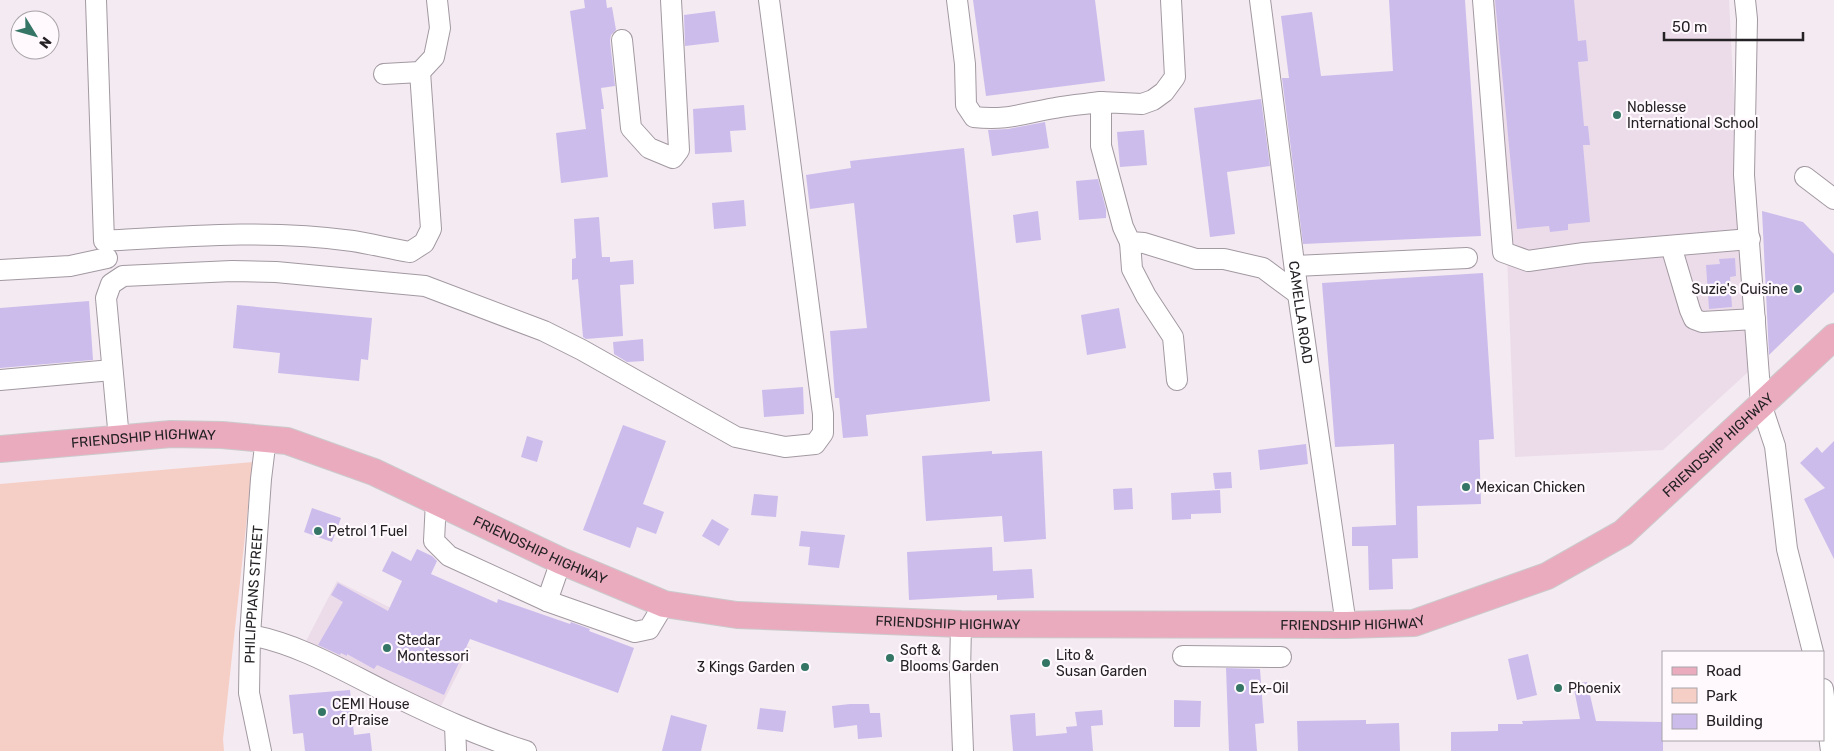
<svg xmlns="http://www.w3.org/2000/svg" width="1834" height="751" font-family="Rubik,sans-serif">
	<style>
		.built { fill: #ecdcea }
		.green { fill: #f5cfc6 }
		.building { fill: #cbbcec }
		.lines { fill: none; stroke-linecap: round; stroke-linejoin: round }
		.minor-casing { stroke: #a299a1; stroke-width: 22 }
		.major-casing { stroke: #cbcacb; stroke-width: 28 }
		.minor { stroke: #fff; stroke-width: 20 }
		.major { stroke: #ebabbf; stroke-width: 26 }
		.poi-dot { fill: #347565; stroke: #fff9fe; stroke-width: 2 }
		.labels { text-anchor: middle; stroke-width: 4.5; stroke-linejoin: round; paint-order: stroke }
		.poi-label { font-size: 14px; fill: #252225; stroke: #fff9fe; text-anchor: start }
		.street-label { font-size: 14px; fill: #252225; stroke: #fff9fe }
	</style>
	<rect width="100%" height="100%" fill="#f4eaf2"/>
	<path class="built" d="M1493,0H1729L1748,372L1663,450L1515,457L1506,231Z
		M337,581L471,648L437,714L303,647Z"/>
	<path class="green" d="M253,462L223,739L224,751H0V484Z"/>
	<path class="building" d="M584,0H606L607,8L612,7L616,30L611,35L610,41L615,86L601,88L604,109H601L608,177L561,183L556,133L586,129L570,11L585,8Z
		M973,0H1095L1105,81L986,96Z
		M1389,0H1465L1481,236L1303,244L1282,78H1289L1281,16L1312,12L1321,76L1393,71Z
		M1495,0H1574L1578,41L1586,40L1588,61L1578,62L1584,126H1588L1590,145H1583L1590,222L1568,224V230L1550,232L1549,226L1517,229Z
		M715,11L719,42L685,46L684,15Z
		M1261,99L1270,166L1227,172L1235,234L1210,237L1194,108Z
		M744,105L746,130L730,131L732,152L695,154L693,109Z
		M1045,122L1049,148L992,156L988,130L1008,129Z
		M1144,130L1147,165L1120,167L1117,132Z
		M964,148L990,401L866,415L868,436L843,438L839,398H835L830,331L867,328L854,203L810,209L806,175L851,168L850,161Z
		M1098,179L1106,209V218L1079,220L1076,181Z
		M744,200L746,226L714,229L712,203Z
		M1038,211L1041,240L1016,243L1013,215Z
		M1762,211L1803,222L1834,254V292L1769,355Z
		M599,217L602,257H610V262L633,260L634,284L620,285L623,336L586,339L583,337L578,279L572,280V259L576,258L574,219Z
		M1735,258L1736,276L1730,277L1732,307L1709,309L1706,265L1720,264L1719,259Z
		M1483,273L1494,439L1479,440L1481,504L1417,506L1418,558L1392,559L1393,589L1369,590L1368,546H1352V527L1396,525L1394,444L1335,447L1322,283Z
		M89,301L93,360L0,368V308Z
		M237,305L372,318L368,360L361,359L359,381L278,373L280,353L233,348Z
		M1119,308L1126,348L1087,355L1081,315Z
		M643,339L644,361L627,362L614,354L613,342Z
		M803,387L804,414L764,417L762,390Z
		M623,425L666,441L643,504L664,512L656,534L637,527L630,548L583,530Z
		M527,436L543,441L537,462L521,457Z
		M1834,441V559L1804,499L1825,488L1800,463L1817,447L1822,453Z
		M1306,444L1308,464L1260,470L1258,450Z
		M992,451V454L1042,451L1046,539L1004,542L1002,516L926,521L922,456Z
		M1231,472L1232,488L1215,489L1213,473Z
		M1132,488L1133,509L1114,510L1113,489Z
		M1220,490L1221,513L1191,514V519L1172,520L1171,493Z
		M754,494L778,496L776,517L751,515Z
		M312,508L341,518L332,542L304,532Z
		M712,519L729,529L719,546L702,536Z
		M801,531L845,535L839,568L808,565L810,547L799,546Z
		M992,547L993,571L1032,569L1034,598L997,600V595L909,600L907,552Z
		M417,549L432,556L437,561L431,574L497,603L498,599L570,624L571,622L590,629L589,631L634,648L618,693L470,639L444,695L377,665L374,669L347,654V656L341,653L340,655L318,645L343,602L331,595L338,583L388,611L402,581L382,571L392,551L411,561Z
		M1528,654L1537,695L1517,700L1508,659Z
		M1226,668L1260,669L1264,723L1255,724L1257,751H1229Z
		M1587,682L1596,721L1663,722V751H1451V732L1498,731V724H1523L1522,721L1580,719L1573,684Z
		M350,690L354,735L370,733L372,751H305L303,733L293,734L289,695Z
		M1174,700L1201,701L1200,727H1174Z
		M850,704H869L870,713H880L882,737L858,739L857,725L834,728L832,706Z
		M760,708L786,711L783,732L757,729Z
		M1102,710L1103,725L1091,726L1093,751H1013L1010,715L1035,713L1036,736L1067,733L1066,727L1077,726L1075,712Z
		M671,715L707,725L701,751H662Z
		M1366,720V724L1399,723L1400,751H1298L1297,721Z"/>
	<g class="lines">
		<defs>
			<g id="minor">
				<path d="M96,0L104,241C187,236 271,229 353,241C372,244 391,249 410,252L424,243L431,229L420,72"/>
				<path d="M957,0L965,64L966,105L974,117C1007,121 1024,113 1055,108C1070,105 1086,104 1101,102"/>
				<path d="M1171,0L1175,77L1164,92L1153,100L1142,104L1101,102V146L1123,227L1130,242L1144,243L1196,259H1224L1263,268L1298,294"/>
				<path id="s1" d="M1260,0L1298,294L1346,625"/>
				<path d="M1483,0L1503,252L1528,261L1584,253L1750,239"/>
				<path d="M1745,0L1747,19L1744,175L1761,404L1775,446L1787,549L1813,652"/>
				<path d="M622,40L631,128L649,148L673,158L679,150L671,0"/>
				<path d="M384,74L420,72L434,57L440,28L437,0"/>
				<path d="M1805,177L1834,199"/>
				<path d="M1130,242L1132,269L1146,296L1173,337L1177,380"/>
				<path d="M1671,246L1690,310L1694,319L1702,322L1755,319"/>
				<path d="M1295,266L1467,258"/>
				<path d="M0,270L70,266L107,258"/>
				<path d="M0,380L112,370"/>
				<path d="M119,439L106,298L111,284L123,276L232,271L276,272L425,286L544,331L582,350L736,437L785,447L815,444L823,433V414L769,0"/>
				<path d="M436,501L434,541L449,556L547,601L635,632L649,629L664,604"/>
				<path d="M547,601L561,561"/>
				<path d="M961,624L960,674L963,751"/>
				<path d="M250,635C299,644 344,671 388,693C433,715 478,736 526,751"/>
				<path d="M1183,656L1281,657"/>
				<path d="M1823,689L1831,751"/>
				<path d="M455,725L456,751"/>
				<path id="s2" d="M261,751L249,693L250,635L261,479L266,438"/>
			</g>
			<g id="major">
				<path id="s3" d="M0,449L171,434L222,435L287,441L374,472L561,561L664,604L737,615L961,624L1346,625L1414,623L1547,576L1623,533L1834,337"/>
			</g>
		</defs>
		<use href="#minor" class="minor-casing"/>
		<use href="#major" class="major-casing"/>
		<use href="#minor" class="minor"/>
		<use href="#major" class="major"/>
	</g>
	<g class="poi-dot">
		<circle cx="1617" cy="115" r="5"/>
		<circle cx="1798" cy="289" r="5"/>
		<circle cx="1466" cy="487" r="5"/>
		<circle cx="318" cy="531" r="5"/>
		<circle cx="387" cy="648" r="5"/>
		<circle cx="890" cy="658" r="5"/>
		<circle cx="1046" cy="663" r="5"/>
		<circle cx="805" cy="667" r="5"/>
		<circle cx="1240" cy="688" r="5"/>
		<circle cx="1558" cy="688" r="5"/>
		<circle cx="322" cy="712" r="5"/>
	</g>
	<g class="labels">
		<g class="poi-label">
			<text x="1627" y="112">Noblesse<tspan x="1627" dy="16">International School</tspan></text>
			<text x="1788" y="294" text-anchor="end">Suzie's Cuisine</text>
			<text x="1476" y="492">Mexican Chicken</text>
			<text x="328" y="536">Petrol 1 Fuel</text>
			<text x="397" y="645">Stedar<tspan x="397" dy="16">Montessori</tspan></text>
			<text x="900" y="655">Soft &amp;<tspan x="900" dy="16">Blooms Garden</tspan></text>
			<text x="1056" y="660">Lito &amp;<tspan x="1056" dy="16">Susan Garden</tspan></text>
			<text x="795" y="672" text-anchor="end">3 Kings Garden</text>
			<text x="1250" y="693">Ex-Oil</text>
			<text x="1568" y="693">Phoenix</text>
			<text x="332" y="709">CEMI House<tspan x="332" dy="16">of Praise</tspan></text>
		</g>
		<g class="street-label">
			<text dy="5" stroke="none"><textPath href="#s1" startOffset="315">CAMELLA ROAD</textPath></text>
			<text dy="5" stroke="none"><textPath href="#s3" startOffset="144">FRIENDSHIP HIGHWAY</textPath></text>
			<text dy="5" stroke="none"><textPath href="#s3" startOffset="1808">FRIENDSHIP HIGHWAY</textPath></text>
			<text dy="5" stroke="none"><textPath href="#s3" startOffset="564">FRIENDSHIP HIGHWAY</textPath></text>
			<text dy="5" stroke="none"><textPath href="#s2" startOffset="158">PHILIPPIANS STREET</textPath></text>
			<text dy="5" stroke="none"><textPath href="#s3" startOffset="984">FRIENDSHIP HIGHWAY</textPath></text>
			<text dy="5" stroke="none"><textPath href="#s3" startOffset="1389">FRIENDSHIP HIGHWAY</textPath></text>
		</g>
	</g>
	<rect x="1662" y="651" width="162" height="90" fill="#fff9fe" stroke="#a8a3a7"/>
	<rect x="1672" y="667" width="25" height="8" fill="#ebabbf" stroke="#a8a3a7"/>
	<text x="1706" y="676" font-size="15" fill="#252225">Road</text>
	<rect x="1672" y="688" width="25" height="15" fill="#f5cfc6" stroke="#a8a3a7"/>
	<text x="1706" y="701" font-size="15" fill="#252225">Park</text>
	<rect x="1672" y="714" width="25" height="15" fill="#cbbcec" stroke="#a8a3a7"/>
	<text x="1706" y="726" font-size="15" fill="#252225">Building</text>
	<g transform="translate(35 35) rotate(127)"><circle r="24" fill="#fff9fe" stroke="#a8a3a7"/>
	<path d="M0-4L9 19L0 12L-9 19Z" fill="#347565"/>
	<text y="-8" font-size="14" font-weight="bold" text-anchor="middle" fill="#252225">N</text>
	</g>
	<path d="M1664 32v8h139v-8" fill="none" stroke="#252225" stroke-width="2.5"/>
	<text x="1672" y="32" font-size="15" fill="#252225" stroke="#fff9fe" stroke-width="4" paint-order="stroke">50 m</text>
</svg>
